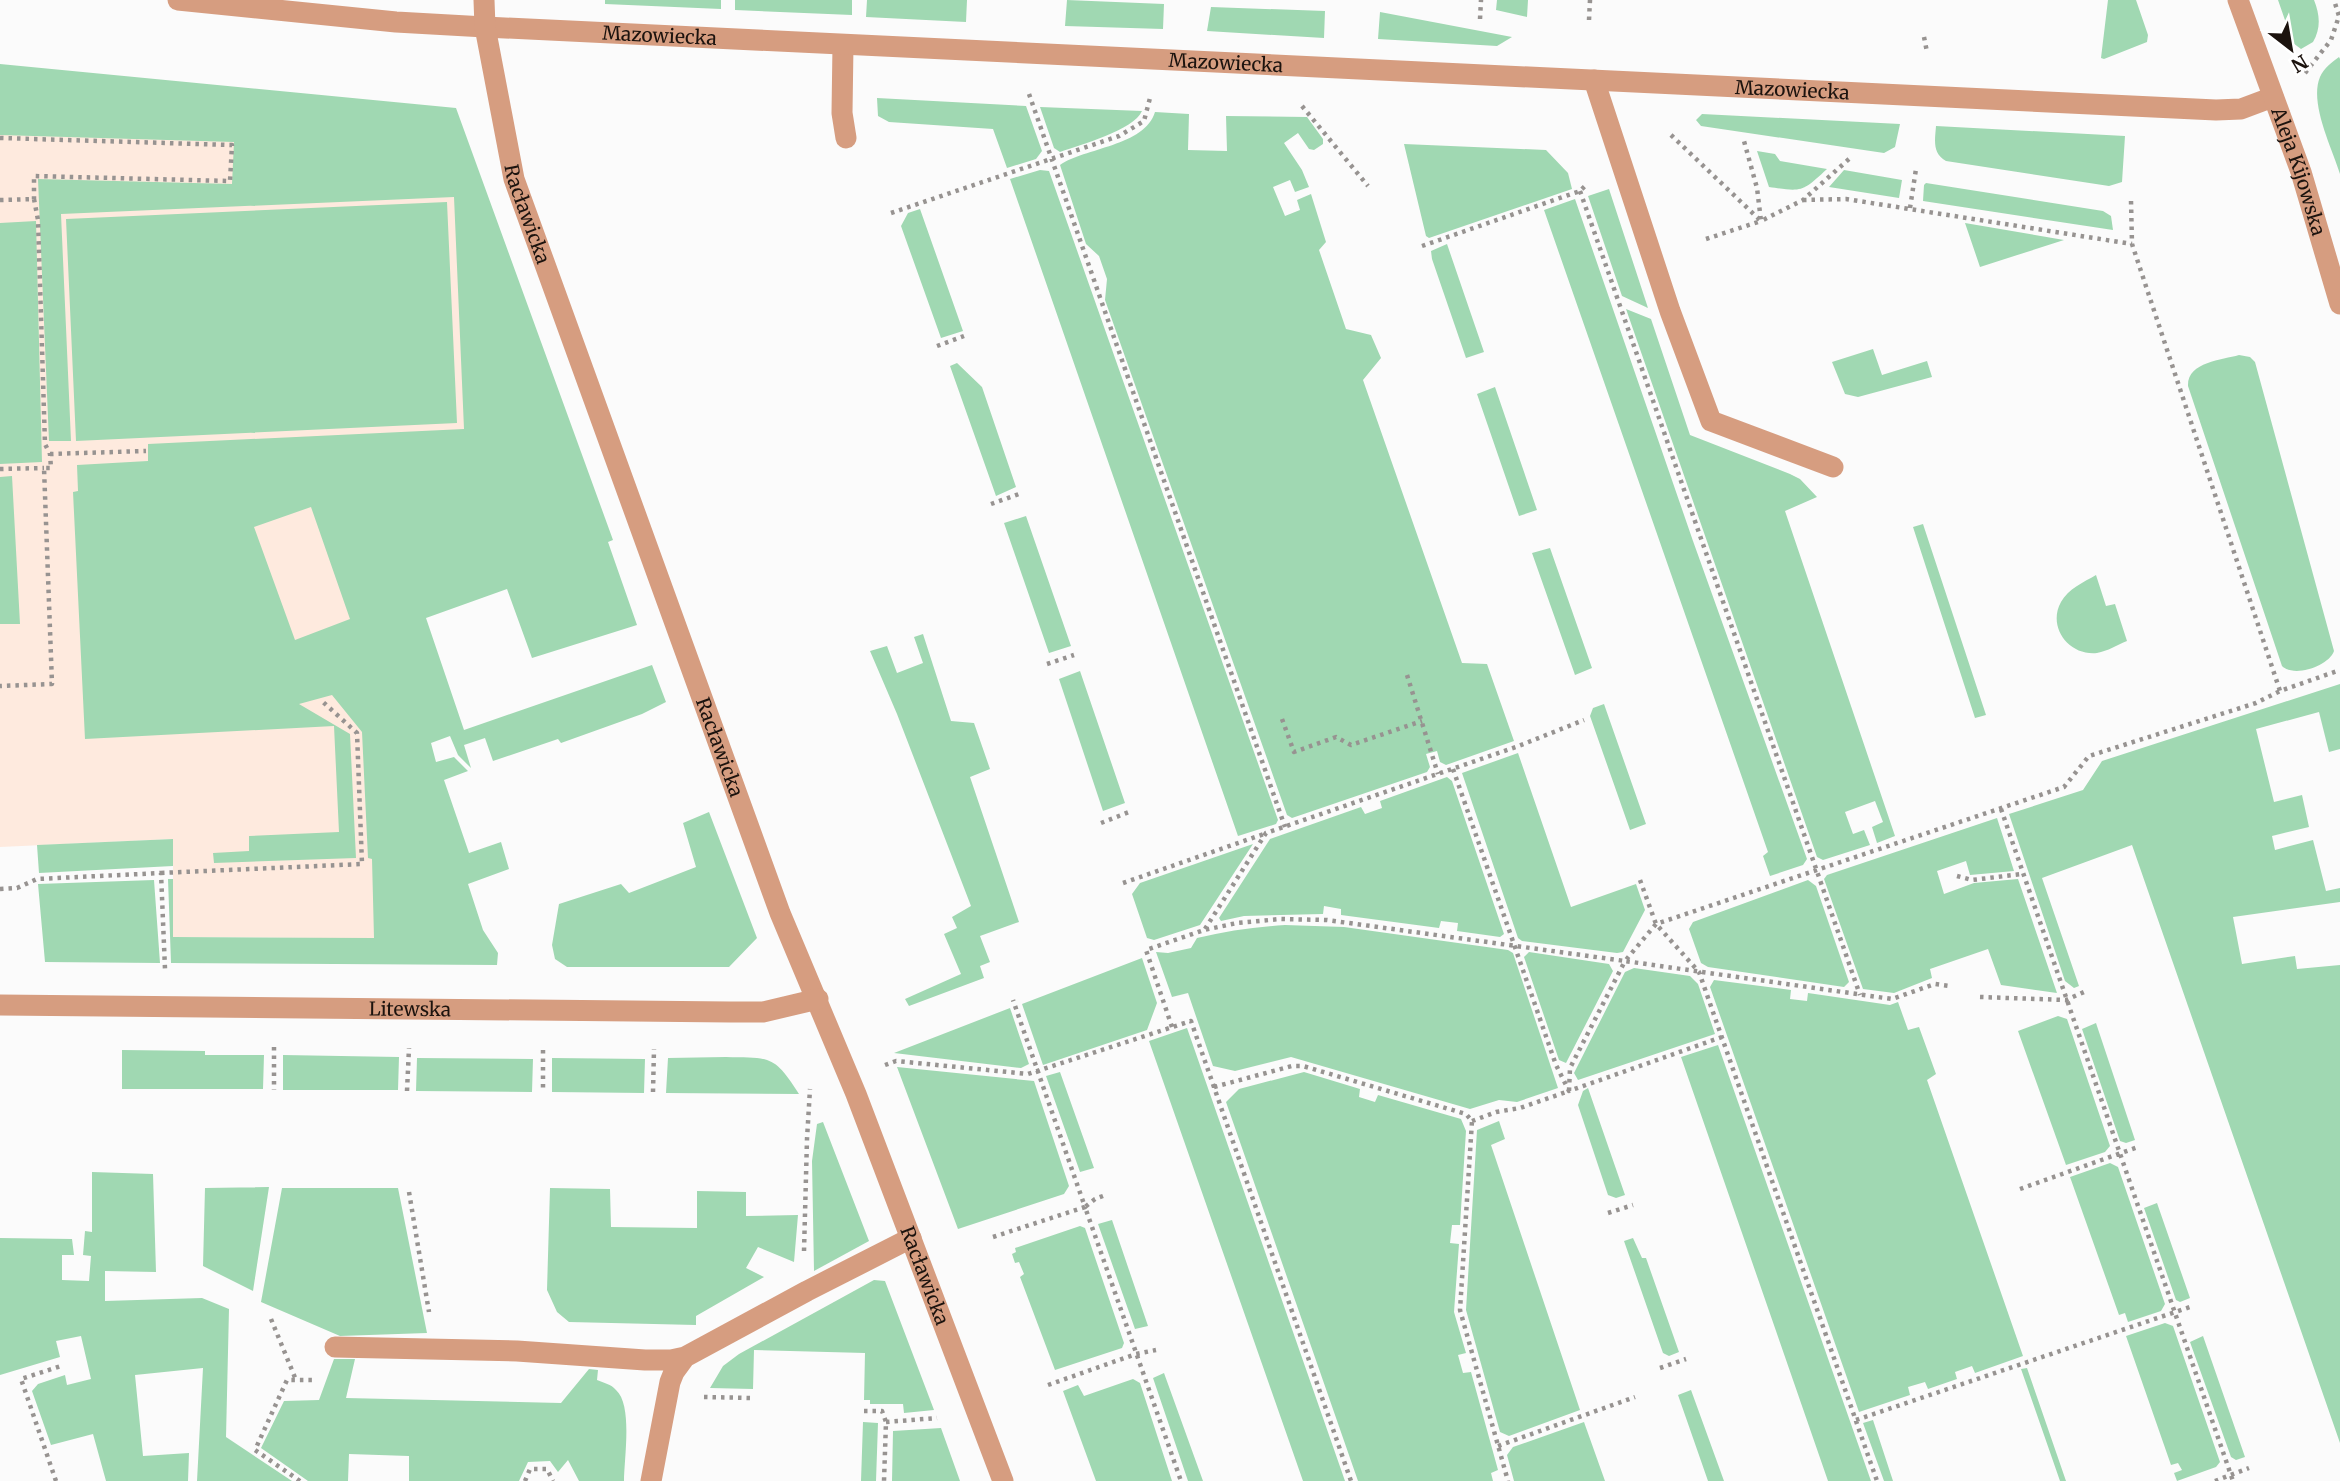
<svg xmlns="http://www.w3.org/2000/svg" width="2340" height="1481" font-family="Merriweather,serif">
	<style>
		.built { fill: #feeade }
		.green { fill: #a0d8b2; fill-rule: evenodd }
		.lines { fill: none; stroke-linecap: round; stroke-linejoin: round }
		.path { stroke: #979391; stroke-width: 4.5; stroke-dasharray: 3.5 5; stroke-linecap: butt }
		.service { stroke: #d69d80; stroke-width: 21 }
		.minor { stroke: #d69d80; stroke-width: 21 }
		.tertiary { stroke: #d69d80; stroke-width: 21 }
		.labels { text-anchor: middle; stroke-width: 6; stroke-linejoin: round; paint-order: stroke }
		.street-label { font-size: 19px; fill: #1c130e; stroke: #fff }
	</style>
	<rect width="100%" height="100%" fill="#fbfbfb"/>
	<path class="built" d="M0,107L455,123L562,414L312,507L463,939L173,937V839L0,847Z"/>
	<path class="green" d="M605,0H721V9L605,4Z
		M735,0H852V15L735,10Z
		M867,0H967L966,22L866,17Z
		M1067,0L1164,4L1163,29L1065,26Z
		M1497,0H1528L1527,17L1496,10Z
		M2108,0H2136L2148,35L2147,42L2104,59L2101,58Z
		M2278,0H2314C2320,15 2321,28 2313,42L2301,49L2293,43Z
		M1211,7L1325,11L1324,38L1207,31Z
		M1380,12L1512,37L1497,46L1378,39Z
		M2339,57L2340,59V174C2332,148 2309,103 2320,77C2324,68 2332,62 2339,57Z
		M0,64L456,108L613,540L608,542L637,625L532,658L507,589L426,618L464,730L652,665L666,702L642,714L561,743L558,739L493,761L485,738L464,745L471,768L458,755L450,736L431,743L436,762L454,757L468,771L444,780L469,853L501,842L509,869L468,884L483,930L498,953L497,965L171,963L168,879H173V937L374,938L372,859L368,858L362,732L332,695L299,704L350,734L356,858L214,863L213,853L249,851V836L339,832L334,726L85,739L73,492L78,491L77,465L148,461V444L464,429L454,197L61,214L71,441H49L38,179L232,184L234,142L0,135ZM311,507L350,619L295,640L254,527Z
		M877,98L1026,106L1042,151L1036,159L1007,168L993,129L889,122L878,116Z
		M1040,107L1142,111C1134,130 1080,145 1060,152L1054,148Z
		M1155,112L1189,114L1188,150L1227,151L1226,116L1307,117L1323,139V144L1314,150L1309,149L1298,133L1284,143L1302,170L1309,187L1295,192L1290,180L1273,187L1285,216L1300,210L1297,200L1311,194L1326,242L1319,250L1346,329L1371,335L1381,358L1363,380L1462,663L1487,664L1514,741L1446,765L1440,762L1437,751L1426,754L1430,767L1427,772L1292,818L1287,815L1105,300L1107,279L1099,256L1086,244L1060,165C1084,148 1145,146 1155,112Z
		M1702,114L1900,124L1895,147L1884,153L1701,126L1696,120Z
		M1936,126L2125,136L2122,182L2109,186L1946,161C1932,153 1935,140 1936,126Z
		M1404,144L1546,150L1568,173L1572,189L1429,238L1426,236Z
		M1757,151L1775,154L1780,161L1827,169C1802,192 1803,192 1769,187Z
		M1040,170L1049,171L1278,820L1276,824L1238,836L1010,179Z
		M1844,170L1902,180L1899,198L1829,187Z
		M1926,183L2103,211L2111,216L2113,230L1923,201L1924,185Z
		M1609,189L1648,308L1622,296L1588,196Z
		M1575,199L1693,541L1807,859L1803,865L1770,876L1763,856L1768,852L1544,210Z
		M447,202L457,423L76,441L66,219Z
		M920,209L963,331L941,338L901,226L908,213Z
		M36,221L42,462L0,464V223Z
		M1965,223L2064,240L1980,267Z
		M1447,244L1484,352L1466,358L1432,259L1431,251Z
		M1626,309L1651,319L1690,435L1790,474L1800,479L1817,497L1785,511L1895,836L1877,843L1872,827L1883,822L1875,801L1845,812L1853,834L1864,830L1870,845L1823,860L1817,857Z
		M1873,349L1882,375L1927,361L1932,377L1858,397L1845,394L1832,362Z
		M2239,355L2250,357L2255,362L2334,651C2329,666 2294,678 2282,666L2188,386C2187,362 2222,360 2239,355Z
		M957,363L982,387L1016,487L996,496L950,366Z
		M1495,387L1537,510L1519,516L1477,394Z
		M12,476L20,624H0V477Z
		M1026,516L1071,646L1049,653L1004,523Z
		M1923,524L1986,715L1975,718L1913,527Z
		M1550,548L1592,668L1575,675L1532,553Z
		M2096,575L2106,606L2115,604L2127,641C2117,645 2108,651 2097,653C2069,656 2047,627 2061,602C2068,589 2084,582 2096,575Z
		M923,634L951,721L974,723L990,769L970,777L1019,922L980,936L990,962L980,966L984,978L909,1006L905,999L961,974L944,934L957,928L952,917L971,906L897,714L870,651L887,646L897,673L923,663L914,637Z
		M1080,671L1125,803L1103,811L1059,679Z
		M2340,684V749L2329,752L2319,712L2256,729L2274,802L2302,795L2309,827L2272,836L2275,850L2313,840L2326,891L2340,888V902L2233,917L2242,964L2295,956L2297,969L2340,965V1443L2132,845L2042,878L2079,986L2074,988L2065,981L2009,814L2083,790L2102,761Z
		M1604,704L1646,824L1630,830L1590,716L1593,708Z
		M1518,753L1571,907L1636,884L1645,910L1623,952L1617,953L1522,941L1518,938L1462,773Z
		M1447,777L1452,781L1504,934L1500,937L1457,931L1458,923L1441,921L1439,928L1341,915V909L1324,906L1323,914L1244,916L1221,921L1219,918L1270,839L1361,807L1365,814L1382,808L1380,801Z
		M709,812L757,938L729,967H567L555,959L552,945L559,904L621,884L629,893L696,867L683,823Z
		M1997,818L2014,871L1970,875L1966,861L1937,871L1944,894L1974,883L2018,879L2057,993L2001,985L1988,949L1930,969L1932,978L1894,993L1863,989L1824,879L1827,875Z
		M173,839V866L39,873L37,845Z
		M1253,844L1200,925L1154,940L1147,938L1132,894L1140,883Z
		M154,880L160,963L45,962L38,884Z
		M1808,880L1816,886L1849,982L1844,987L1708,967L1701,963L1689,929L1693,922Z
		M1285,925L1344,927L1508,950L1513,953L1558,1088L1517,1102L1499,1100L1470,1109L1291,1057L1235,1071L1213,1066L1188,993L1172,997L1156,952L1168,953L1191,948L1197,938C1226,931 1254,927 1285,925Z
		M1529,952L1609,964L1613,971L1566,1063L1559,1060L1524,957Z
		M1142,958L1157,1003L1147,1030L1043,1065L1022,1004Z
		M1634,968L1690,976L1698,984L1715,1034L1578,1080L1574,1073L1625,972Z
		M1714,980L1791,990L1790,999L1807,1001L1808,993L1890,1005L1898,1002L1908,1030L1919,1027L1936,1074L1927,1080L2023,1356L1975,1373L1972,1366L1955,1372L1957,1379L1928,1389L1925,1382L1908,1387L1910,1395L1859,1412L1710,987Z
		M1010,1008L1029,1064L1021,1068L894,1053Z
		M2058,1016L2067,1019L2110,1146L2105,1152L2066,1165L2018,1031Z
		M2096,1023L2135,1140L2126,1143L2120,1141L2082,1029Z
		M1187,1028L1345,1481H1303L1149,1041Z
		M1718,1045L1871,1481H1828L1681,1057Z
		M122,1050L205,1051V1055H264L263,1089H122Z
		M283,1055L399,1057L398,1090H283Z
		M726,1057C771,1058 774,1055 799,1094L666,1093L668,1058Z
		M417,1058L533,1059L532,1092L416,1091Z
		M552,1058L645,1059L644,1093L552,1092Z
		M897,1067L1034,1081L1069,1186L1064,1194L958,1229Z
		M1060,1072L1094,1168L1080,1172L1046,1076Z
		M1304,1072L1360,1089L1359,1097L1375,1102L1378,1095L1461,1119L1466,1131L1460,1225H1452L1450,1243L1459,1244L1454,1312L1466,1353L1458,1355L1463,1373L1471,1372L1498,1470L1491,1473L1493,1481H1358L1226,1102L1239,1089Z
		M1588,1088L1625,1195L1616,1198L1608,1195L1578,1105L1583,1091Z
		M1499,1121L1505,1139L1491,1145L1580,1410L1509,1436L1500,1432L1466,1310L1477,1130Z
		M823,1122L869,1241L814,1271L812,1161L817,1124Z
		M2110,1163L2118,1167L2165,1304L2161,1311L2128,1322L2125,1313L2119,1315L2070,1177Z
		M92,1172L153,1174L156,1272L105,1271V1301L202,1298L229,1309L226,1437L292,1481H197L203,1368L135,1375L143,1456L189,1453L188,1481H106L93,1434L51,1445L32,1391L38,1384L65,1375L67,1385L91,1379L81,1336L56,1341L60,1357L0,1375V1238L72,1239L74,1255H62V1280L89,1281L91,1256L83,1255L85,1231L92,1232Z
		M269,1187L253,1291L203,1266L205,1188Z
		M282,1188H398L427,1333L340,1336L261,1302Z
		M550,1188L610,1189L611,1227L697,1228V1191L746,1192V1216L798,1215L794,1262L758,1247L746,1268L764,1277L696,1316V1325L569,1322L557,1312L547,1290Z
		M2157,1203L2190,1298L2180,1302L2176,1300L2144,1208Z
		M1112,1220L1148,1326L1135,1329L1098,1224Z
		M1080,1226L1085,1228L1124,1343L1122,1348L1055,1370L1020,1277L1024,1274L1019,1262L1015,1263L1012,1254L1016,1252L1015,1248Z
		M1633,1238L1642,1258H1646L1679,1352L1669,1356L1663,1353L1624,1241Z
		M874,1280L885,1281L934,1410L904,1413L903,1404H870V1400H864L865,1353L754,1350L753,1389L710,1388L723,1366L739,1354Z
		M2165,1323L2173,1326L2220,1462L2216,1467L2177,1481L2174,1473L2182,1470L2178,1463L2171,1465L2126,1336Z
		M2203,1336L2245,1457L2236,1460L2231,1457L2190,1342Z
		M334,1359H355L346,1398L561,1403L589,1369L598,1370L597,1380C604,1383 611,1384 616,1390C633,1405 624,1459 624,1481H579L568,1460L558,1472L550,1461L528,1462L519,1481H409V1456L349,1454L348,1481H308L261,1448L284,1401L319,1400Z
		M2027,1368L2066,1481H2060L2021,1369Z
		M1164,1373L1203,1481H1188L1153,1378Z
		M1133,1379L1140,1383L1172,1481H1096L1063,1391L1078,1385L1084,1396Z
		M1691,1390L1724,1481H1708L1678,1395Z
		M1873,1420L1893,1481H1884L1863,1423Z
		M863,1422L878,1423L876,1481H861Z
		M1584,1422L1605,1481H1514L1507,1455L1513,1447Z
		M941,1428L960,1481H892L893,1431Z"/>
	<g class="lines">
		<path class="path" d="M1480,19L1481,0
			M1589,20L1590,0
			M1924,37L1927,52
			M2305,73L2331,40L2339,16L2334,0
			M1029,94L1285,827
			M1302,106L1368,186
			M1671,135L1761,221L1803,200L1849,159
			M0,138L232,145L230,181L34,176V199
			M1580,191L1860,995
			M0,200L34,199L38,220L45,444L50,454L51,468H44L52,684L0,686
			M1803,200L1846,199L2132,244
			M2131,201L2132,244L2280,691
			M1910,208L1916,169
			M891,213L1119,136L1144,121L1150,98
			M1706,239L1761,221L1757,188L1744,141
			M1422,246L1580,191L1587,184
			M937,346L964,336
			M50,454L146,451
			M0,469L44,468
			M991,504L1019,494
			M1047,664L1074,655
			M1407,675L1438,774
			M1282,719L1294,752L1336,737L1351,745L1422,721
			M1453,769L1556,1065L1569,1091L1722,1037
			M2001,809L2233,1481
			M1101,823L1129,812
			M161,873L362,864L357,733L323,702
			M1957,876L1972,880L2022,874
			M1640,880L1656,924L1699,972L1877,1481
			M1123,883L1264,834
			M0,889L17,888L37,879L161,873L165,969
			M1205,929L1266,833L1516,747L1584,720
			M1980,997L2066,1000L2084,992
			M1172,1027L1146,950L1204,930L1237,923L1280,919L1327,920L1625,961L1656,924L2064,787L2089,756L2256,703L2280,691L2340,670
			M274,1047V1090
			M543,1050V1092
			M885,1065L896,1061L1028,1074L1191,1021L1351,1481
			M1214,1087L1292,1066H1303L1466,1114L1472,1121L1460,1310L1508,1481
			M407,1091L409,1048
			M653,1092L654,1049
			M1472,1121L1496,1112L1520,1108L1569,1091L1570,1068L1625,961L1892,999L1935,984L1950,986
			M2020,1189L2138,1147
			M409,1192L429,1312
			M1103,1196L1095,1199L1085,1207L1181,1481
			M1608,1213L1633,1205
			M993,1237L1085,1207L1013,1000
			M804,1251L807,1139L810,1089
			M271,1319L296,1380
			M1660,1368L1686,1359
			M1048,1385L1136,1354L1156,1350
			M704,1397L752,1398
			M864,1411H882L886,1422L884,1481
			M1856,1420L2193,1306
			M886,1422L937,1418
			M1498,1446L1635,1397
			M56,1481L21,1379L61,1366
			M300,1481L255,1450L287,1380H314
			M525,1481L530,1469H547L553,1481
			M2215,1481L2249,1468"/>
		<path class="service" d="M843,45L842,113L846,138
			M1594,80L1670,311L1711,421L1833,467
			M335,1347L517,1351L645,1360H671L685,1357L807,1291L911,1238
			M651,1481L670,1382L674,1372L685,1357"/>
		<g class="minor">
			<path id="s1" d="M178,0L396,22L485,27L2216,110L2241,109L2273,97"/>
			<path id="s2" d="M484,0L485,27L514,179L780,913L856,1094L1003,1481"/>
			<path id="s3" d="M0,1005L730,1012H763L818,999"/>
		</g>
		<path class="tertiary" id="s4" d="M2238,0L2301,172L2340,304"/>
	</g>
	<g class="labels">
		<g class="street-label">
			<text dy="7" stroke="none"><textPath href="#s1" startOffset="483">Mazowiecka</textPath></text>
			<text dy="7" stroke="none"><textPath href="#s1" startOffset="1050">Mazowiecka</textPath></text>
			<text dy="7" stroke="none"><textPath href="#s1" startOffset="1617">Mazowiecka</textPath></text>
			<text dy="7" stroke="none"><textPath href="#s4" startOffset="182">Aleja Kijowska</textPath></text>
			<text dy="7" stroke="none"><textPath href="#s2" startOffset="219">Racławicka</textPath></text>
			<text dy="7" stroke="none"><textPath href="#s2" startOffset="786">Racławicka</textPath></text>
			<text dy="7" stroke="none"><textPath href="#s3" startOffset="410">Litewska</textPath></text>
			<text dy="7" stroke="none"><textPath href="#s2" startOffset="1353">Racławicka</textPath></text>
		</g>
	</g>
	<g transform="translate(2291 49) rotate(149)" stroke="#ffffff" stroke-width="5" paint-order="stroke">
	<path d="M0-5L12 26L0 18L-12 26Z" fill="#1c130e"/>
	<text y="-10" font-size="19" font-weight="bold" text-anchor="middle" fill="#1c130e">N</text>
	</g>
</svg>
